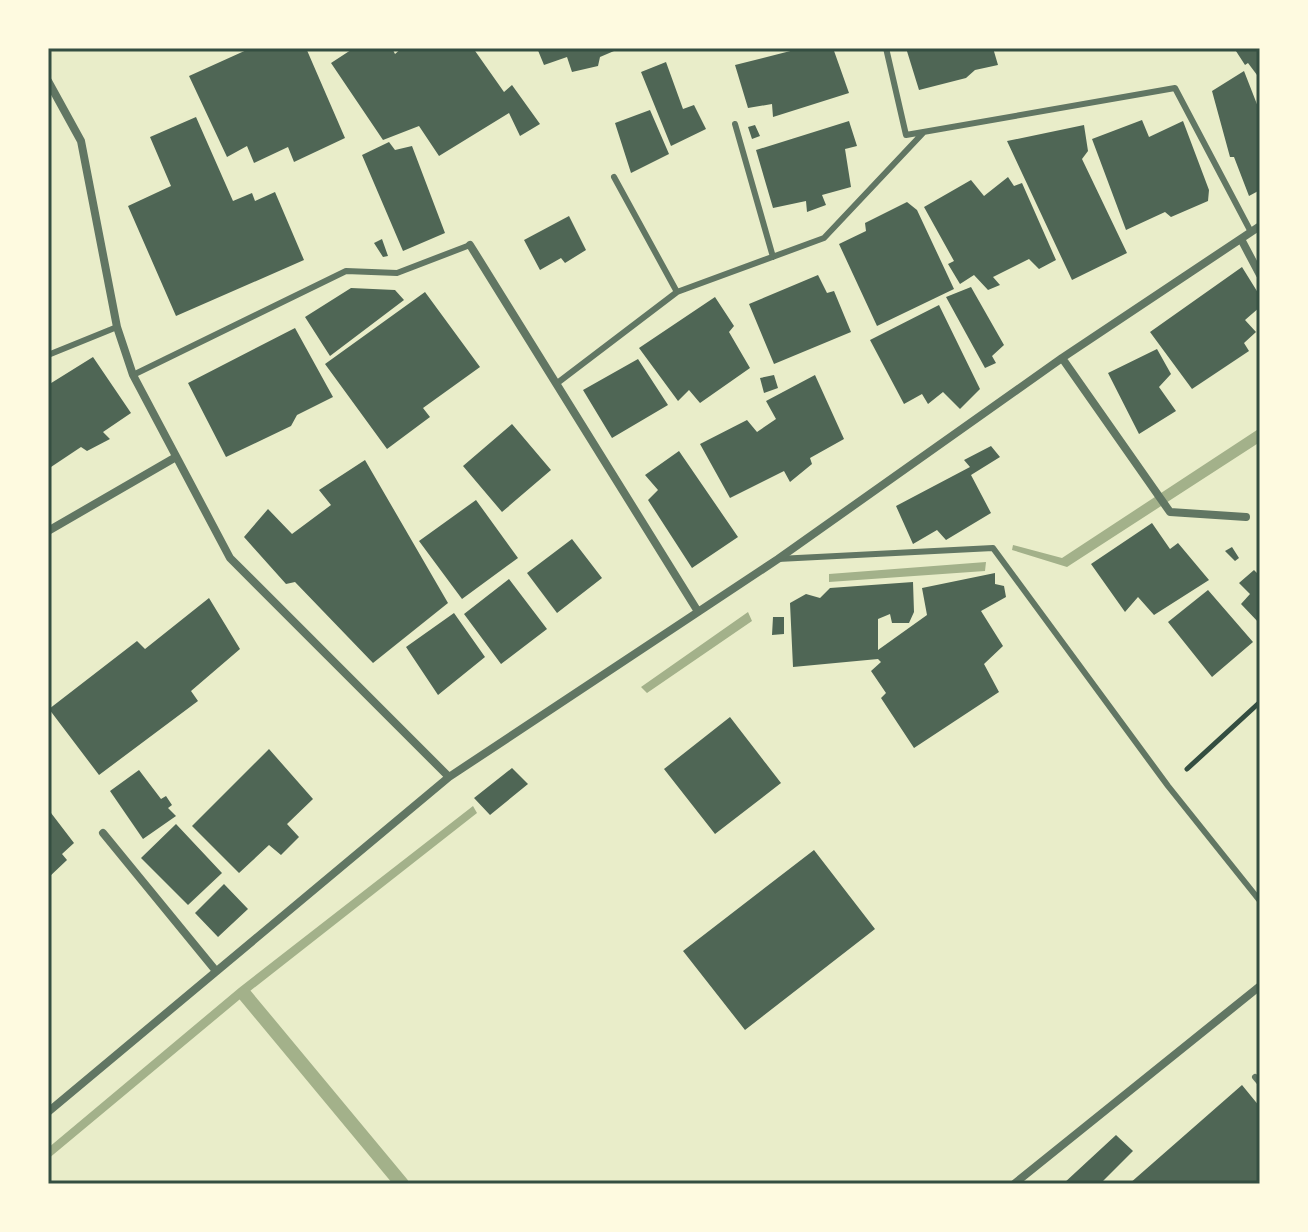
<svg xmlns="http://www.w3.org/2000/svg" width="1308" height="1232" font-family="'Exo 2',sans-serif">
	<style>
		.water { fill: #a3b18a }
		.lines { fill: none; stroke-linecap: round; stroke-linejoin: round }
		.stream { stroke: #a3b18a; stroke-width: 14 }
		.building { fill: #4f6655 }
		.path { stroke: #344e41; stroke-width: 5 }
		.service { stroke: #617663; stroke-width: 6 }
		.minor { stroke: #617663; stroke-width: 8 }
		.neatline { fill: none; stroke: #344e41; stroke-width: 3 }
	</style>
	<rect width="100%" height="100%" fill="#e9edc9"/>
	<path class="water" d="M1260,428V442L1067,567L1012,550L1013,545L1062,558Z
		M986,562L985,571L829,582V574Z
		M748,612L752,621L647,693L641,687Z
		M473,806L477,813L245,995L48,1159V1148L239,988Z"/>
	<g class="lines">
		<path class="stream" d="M245,995L402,1184"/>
	</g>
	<path class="building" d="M251,48H306L345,138L294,162L288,147L254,163L247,146L227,157L189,76Z
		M354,48H392L395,54L402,48H473L504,92L512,85L540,124L520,136L509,113L439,156L419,126L383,140L331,63Z
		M537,48H621L600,57L598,66L572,72L567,57L544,65Z
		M802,48H833L849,93L773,117L772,104L748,108L735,65Z
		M906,48H993L998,65L975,70L966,78L919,90Z
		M1234,48H1260V79L1248,63L1245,65Z
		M666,62L683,109L694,105L706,129L671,146L641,72Z
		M1244,71L1260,112V190L1249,196L1234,157H1230L1212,91Z
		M650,110L669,154L631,173L615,123Z
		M196,117L233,201L252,193L255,201L275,192L304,260L176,316L128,206L171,186L150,137Z
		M1142,120L1149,137L1183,121L1209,190L1208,201L1171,217L1165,212L1126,230L1092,139Z
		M849,121L857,146L845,149L851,187L822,195L826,205L807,212L806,201L773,208L756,150Z
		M755,125L760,136L752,139L748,127Z
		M1084,125L1088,151L1082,159L1127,253L1072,280L1007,141Z
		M389,142L395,150L412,146L445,233L403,251L362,155Z
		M1008,177L1014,186L1022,183L1056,260L1039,269L1029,259L993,277L1000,285L988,290L974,275L960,284L948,264L954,261L924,207L971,180L984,196Z
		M907,202L917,210L954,289L877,326L839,244L866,231L865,223Z
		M569,216L586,250L565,263L561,258L540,270L524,240Z
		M382,239L388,256L383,257L374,243Z
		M1242,267L1260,296V307L1245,320L1256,332L1244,343L1249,351L1192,389L1150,332Z
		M818,275L827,293L834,291L851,332L774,364L749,304Z
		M971,287L1004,345L992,356L996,363L985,368L946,297Z
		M351,288L395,290L404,300L330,356L305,317Z
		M425,292L480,367L423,408L430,417L387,449L325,364Z
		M715,297L734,326L729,332L750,368L700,403L689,390L678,401L639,348Z
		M939,305L980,389L960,409L943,392L928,404L922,394L904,404L870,340Z
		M295,328L333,397L297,415L291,426L226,457L188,383Z
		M1157,349L1171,374L1159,387L1176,411L1139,434L1108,373Z
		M93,357L131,413L103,432L110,439L87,451L81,447L48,469V385Z
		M638,359L668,405L612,438L583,390Z
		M774,375L778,388L764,393L760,378Z
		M815,375L844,439L810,458L812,464L790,482L784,471L730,498L700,444L747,420L757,432L776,419L766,401Z
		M512,424L551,470L502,512L463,466Z
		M991,446L1000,457L971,475L991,513L946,540L937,530L913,544L896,506L970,467L964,460Z
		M679,451L738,537L692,568L648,500L658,490L645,475Z
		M365,460L448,603L373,663L295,582L286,584L244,537L268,509L292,534L331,505L319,490Z
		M476,500L518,558L462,599L419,541Z
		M1152,523L1170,549L1178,543L1209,580L1154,615L1138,597L1125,612L1091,564Z
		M572,539L602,578L557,613L527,573Z
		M1232,547L1239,558L1235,561L1225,551Z
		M1254,570L1260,576V624L1241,604L1250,594L1239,583Z
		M995,573V584L1004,586L1006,597L981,611L1003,646L984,664L999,692L914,748L881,698L886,693L871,671L881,662L878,659L793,667L790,603L806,594L820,598L830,588L913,582L914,612L909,623H892L890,614L878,619V650L927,615L922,588Z
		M509,579L547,629L501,664L464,614Z
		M1208,590L1253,642L1212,677L1168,622Z
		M209,598L240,649L191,691L198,701L99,775L49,709L137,641L145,649Z
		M454,613L485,657L438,695L406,647Z
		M773,617H784V634L772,635Z
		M730,717L781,783L715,834L664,769Z
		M269,749L313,799L287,824L299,837L281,855L269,845L239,873L192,826Z
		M512,768L528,784L490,815L474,798Z
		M139,770L161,799L166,796L172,805L168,808L176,816L143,839L110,791Z
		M48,809L74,843L62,854L67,860L48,878Z
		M176,824L222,873L188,905L141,858Z
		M814,850L875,929L745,1030L683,951Z
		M224,884L248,909L218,937L195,913Z
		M1242,1085L1260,1107V1184H1129Z
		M1116,1135L1133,1151L1100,1184H1063Z"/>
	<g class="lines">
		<path class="path" d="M1187,769L1260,702"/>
		<path class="service" d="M886,48L906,135L1175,88L1251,232
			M735,124L773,257
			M614,177L677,292
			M48,355L117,327
			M133,375L346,271L397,273L470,245
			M556,384L677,292L824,238L923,133
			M778,559L993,548L1168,786L1260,901
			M1255,1077L1260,1083"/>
		<path class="minor" d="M48,81L81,141L117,327L133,375L230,558L449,777
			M1241,239L1260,275
			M470,245L697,610
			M1062,358L1170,512L1246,517
			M48,531L176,457
			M103,833L216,971
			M48,1112L449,777L778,559L1062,358L1260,226
			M1014,1184L1260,986"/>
	</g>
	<rect width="1308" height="1232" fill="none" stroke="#fefae0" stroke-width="100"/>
	<rect x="50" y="50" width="1208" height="1132" class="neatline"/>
</svg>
